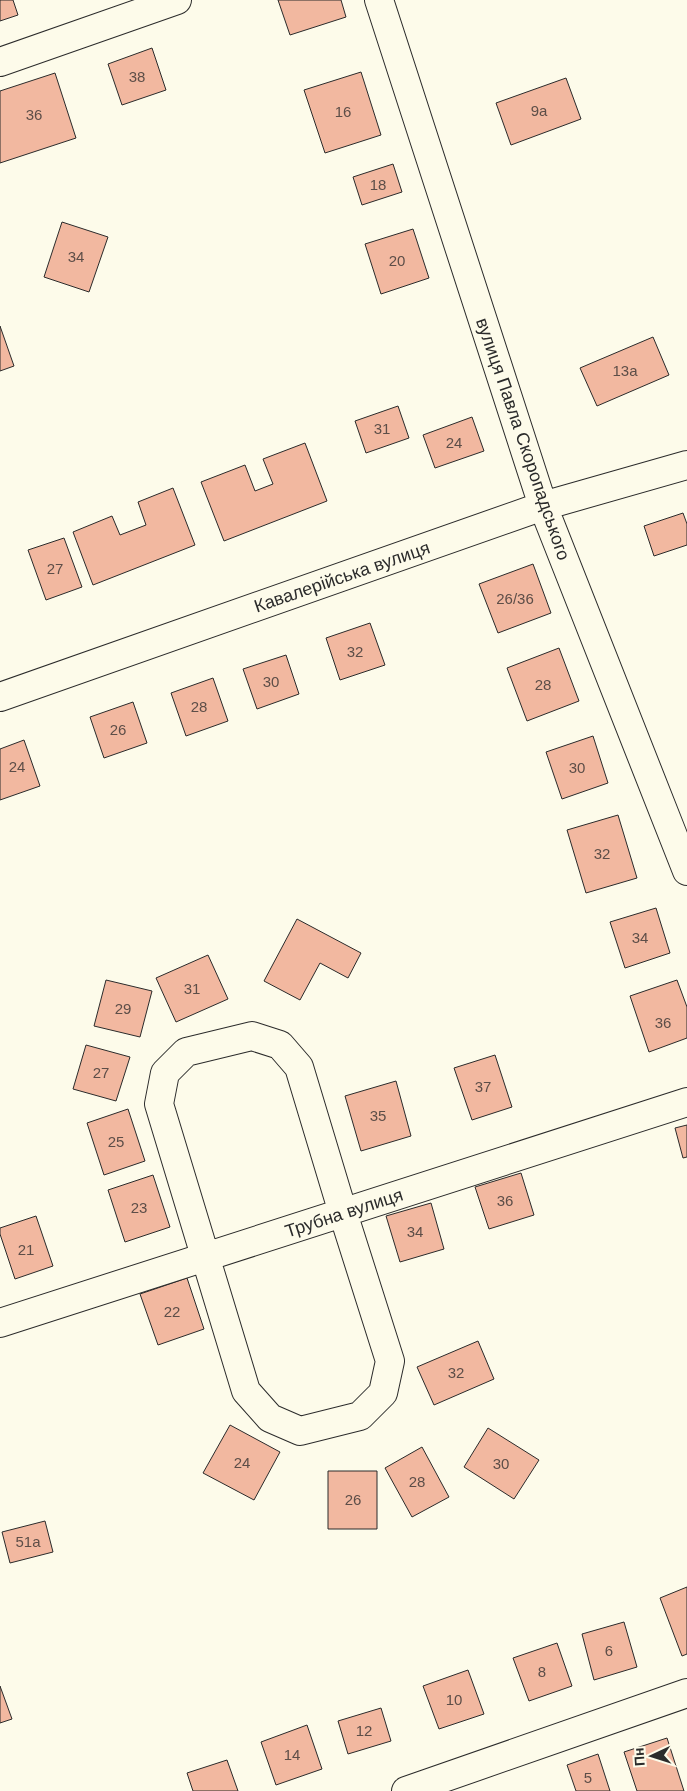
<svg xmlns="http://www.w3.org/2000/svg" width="687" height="1791" font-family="Helvetica,sans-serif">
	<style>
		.building { fill: #f2b8a0; stroke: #2b2b2b }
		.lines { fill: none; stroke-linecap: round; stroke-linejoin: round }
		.minor-casing { stroke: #2b2b2b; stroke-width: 30 }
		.minor { stroke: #fdfbea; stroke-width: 28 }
		.labels { text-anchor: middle; stroke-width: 4; stroke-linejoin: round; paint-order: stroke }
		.number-label { font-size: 15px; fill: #5d4e48 }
		.street-label { font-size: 18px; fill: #2b2b2b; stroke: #fdfbea }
	</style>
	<rect width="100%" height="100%" fill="#fdfbea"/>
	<path class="building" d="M0,0H13L18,15L0,21Z
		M278,0H341L346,17L290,35Z
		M152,48L166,90L122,105L108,64Z
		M361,72L381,135L325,153L304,90Z
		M55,73L76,138L0,163V91Z
		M566,78L581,119L511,145L496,103Z
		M393,164L402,192L362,205L353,177Z
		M62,222L108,237L89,292L44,277Z
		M413,229L429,278L381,294L365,244Z
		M0,326L14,366L0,371Z
		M653,337L669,375L597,406L580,368Z
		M398,406L409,438L366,453L355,421Z
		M472,417L484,451L435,468L423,435Z
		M305,443L327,501L224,541L201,482L245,465L255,491L273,484L263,459Z
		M173,488L195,545L93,585L73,532L112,516L120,535L146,525L138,502Z
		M683,513L687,524V545L654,556L644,526Z
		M64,538L82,587L46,600L28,550Z
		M533,564L551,613L498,633L479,584Z
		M370,623L385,665L340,680L326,638Z
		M559,648L579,701L527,721L507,668Z
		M286,655L299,694L257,709L243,669Z
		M213,678L228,721L186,736L171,693Z
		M133,702L147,743L104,758L90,717Z
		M593,736L608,783L562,799L546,752Z
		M24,740L40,786L0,800V749Z
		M618,815L637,878L586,893L567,830Z
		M656,908L670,953L625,968L610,922Z
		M297,919L361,953L348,978L320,963L300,1000L264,981Z
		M208,955L228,999L176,1022L156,978Z
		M106,980L152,991L140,1037L94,1026Z
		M677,980L687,1007V1038L649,1052L630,996Z
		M86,1045L130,1057L116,1101L73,1089Z
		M495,1055L512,1107L472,1120L454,1068Z
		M396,1081L411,1136L361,1151L345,1096Z
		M128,1109L145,1161L104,1175L87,1123Z
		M687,1125V1157L683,1158L675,1128Z
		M521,1173L534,1215L489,1229L475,1187Z
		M153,1175L170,1227L125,1242L108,1190Z
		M431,1203L444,1249L400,1262L386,1216Z
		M36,1216L53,1266L15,1279L0,1234V1228Z
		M187,1278L204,1329L158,1345L140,1294Z
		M478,1341L494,1379L434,1405L417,1367Z
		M230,1425L280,1452L254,1500L203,1473Z
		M488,1428L539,1460L514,1499L464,1467Z
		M422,1447L449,1497L412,1517L385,1468Z
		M328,1471H377V1529H328Z
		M45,1521L53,1552L10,1563L2,1532Z
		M687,1587V1654L682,1656L660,1598Z
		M624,1622L637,1667L594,1680L582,1634Z
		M557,1643L572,1686L529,1701L513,1658Z
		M468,1670L484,1714L439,1729L423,1686Z
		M0,1686L12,1719L0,1723Z
		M381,1708L391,1741L348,1754L338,1721Z
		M307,1725L322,1769L276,1785L261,1742Z
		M667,1738L684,1791H637L624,1752Z
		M598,1754L610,1791H576L567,1765Z
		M227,1760L238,1791H193L187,1773Z"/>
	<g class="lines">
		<defs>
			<path id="minor" d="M379,0L543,506L687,871
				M0,62L177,0
				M0,697L543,506L687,465
				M252,1036L280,1045L299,1067L343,1213L390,1361L383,1393L360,1416L300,1431L270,1418L246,1391L159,1104L165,1073L186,1052Z
				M0,1323L687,1102
				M406,1791L687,1693"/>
		</defs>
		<use href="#minor" class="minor-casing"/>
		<use href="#minor" class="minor"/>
	</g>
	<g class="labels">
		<g class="number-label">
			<text x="137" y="82">38</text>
			<text x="539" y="116">9а</text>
			<text x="343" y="117">16</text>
			<text x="34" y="120">36</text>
			<text x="378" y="190">18</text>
			<text x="76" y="262">34</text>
			<text x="397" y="266">20</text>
			<text x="625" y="376">13а</text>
			<text x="382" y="434">31</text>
			<text x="454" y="448">24</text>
			<text x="55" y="574">27</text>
			<text x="515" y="604">26/36</text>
			<text x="355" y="657">32</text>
			<text x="271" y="687">30</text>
			<text x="543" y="690">28</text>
			<text x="199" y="712">28</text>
			<text x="118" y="735">26</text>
			<text x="17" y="772">24</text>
			<text x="577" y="773">30</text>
			<text x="602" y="859">32</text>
			<text x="640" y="943">34</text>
			<text x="192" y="994">31</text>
			<text x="123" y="1014">29</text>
			<text x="663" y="1028">36</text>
			<text x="101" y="1078">27</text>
			<text x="483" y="1092">37</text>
			<text x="378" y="1121">35</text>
			<text x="116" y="1147">25</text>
			<text x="505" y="1206">36</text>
			<text x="139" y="1213">23</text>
			<text x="415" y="1237">34</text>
			<text x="26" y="1255">21</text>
			<text x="172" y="1317">22</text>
			<text x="456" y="1378">32</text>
			<text x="242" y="1468">24</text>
			<text x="501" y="1469">30</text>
			<text x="417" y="1487">28</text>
			<text x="353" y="1505">26</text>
			<text x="28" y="1547">51а</text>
			<text x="609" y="1656">6</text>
			<text x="542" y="1677">8</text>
			<text x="454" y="1705">10</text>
			<text x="364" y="1736">12</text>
			<text x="292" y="1760">14</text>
			<text x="588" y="1783">5</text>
		</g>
		<g class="street-label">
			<text transform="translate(523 439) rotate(71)" y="6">вулиця Павла Скоропадського</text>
			<text transform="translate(342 577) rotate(-19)" y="6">Кавалерійська вулиця</text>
			<text transform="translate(344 1213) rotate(-18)" y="6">Трубна вулиця</text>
		</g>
	</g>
	<g transform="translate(652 1756) rotate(266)" stroke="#fdfbea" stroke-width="4" paint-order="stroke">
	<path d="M0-4L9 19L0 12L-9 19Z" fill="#2b2b2b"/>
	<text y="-8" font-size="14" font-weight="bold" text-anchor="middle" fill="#2b2b2b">Пн</text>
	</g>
</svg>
